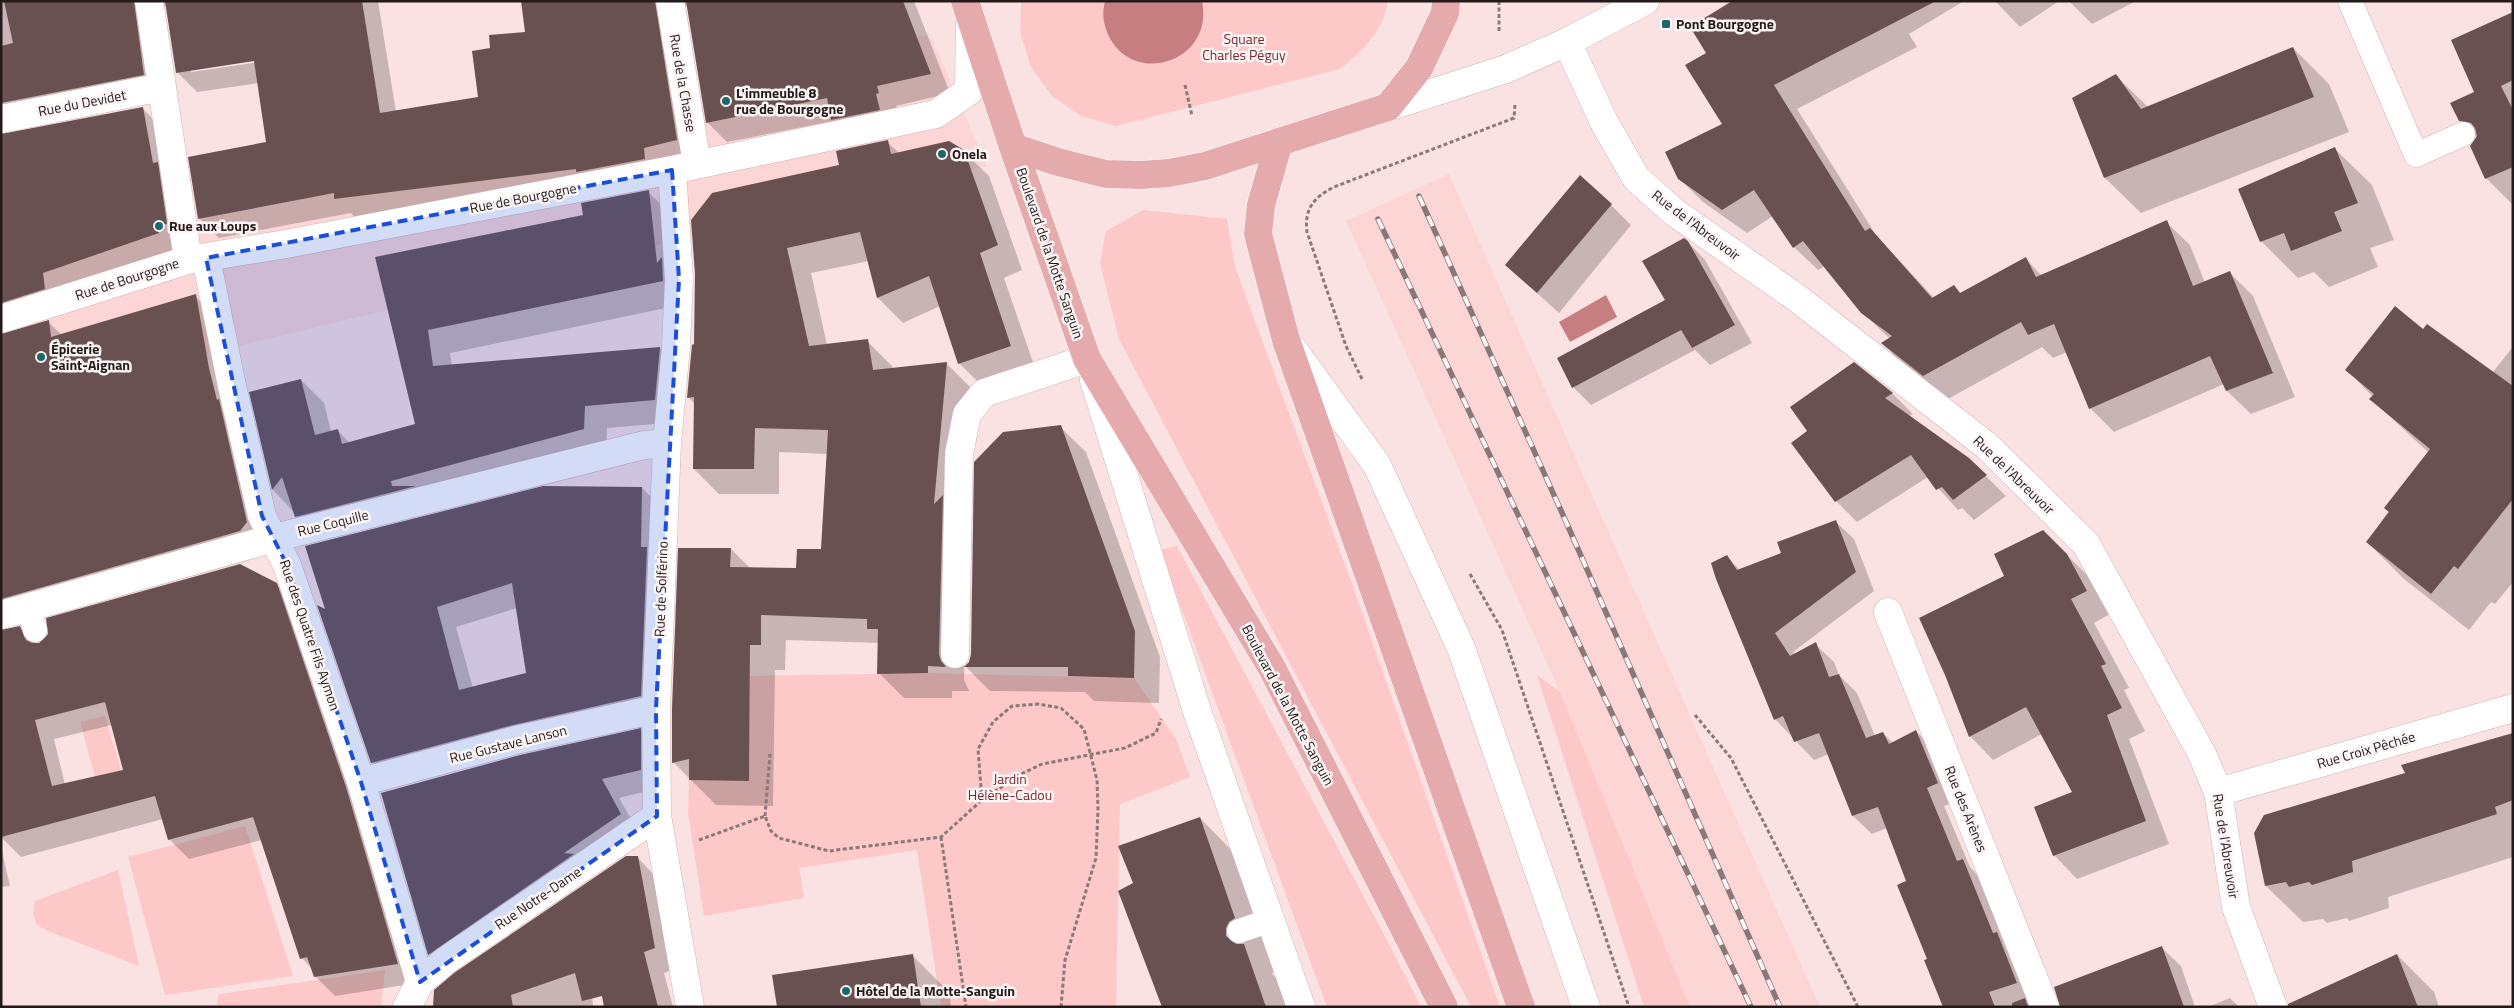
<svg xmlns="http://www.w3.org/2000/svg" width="2514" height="1008" font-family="'Titillium Web',sans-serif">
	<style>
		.built { fill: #fcd5d5 }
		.green { fill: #fdc8c8 }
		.water { fill: #c77e80 }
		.shadow { fill: #0003; fill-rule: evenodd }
		.building { fill: #6a5151; fill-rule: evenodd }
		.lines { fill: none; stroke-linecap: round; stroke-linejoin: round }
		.lane-casing { stroke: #d0b3b2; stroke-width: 25 }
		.street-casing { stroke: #d0b3b2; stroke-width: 29 }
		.secondary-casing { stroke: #d0b3b2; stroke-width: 29 }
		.primary-casing { stroke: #fff; stroke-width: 29 }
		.path { stroke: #8b7979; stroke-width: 3; stroke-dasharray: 4 2.5; stroke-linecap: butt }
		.lane { stroke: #fff; stroke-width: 24 }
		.street { stroke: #fff; stroke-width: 28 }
		.secondary { stroke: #fff; stroke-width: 28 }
		.primary { stroke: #e4aaac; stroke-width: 28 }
		.rail-casing { stroke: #897878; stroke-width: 5.5 }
		.rail { stroke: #fbf5f5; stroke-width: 4; stroke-dasharray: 11; stroke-linecap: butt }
		.marked { fill: #1d4ed8; fill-opacity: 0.2; stroke: #1d4ed8; stroke-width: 4; stroke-dasharray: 10 6; stroke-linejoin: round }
		.poi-dot { fill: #1c696c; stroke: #fbf5f5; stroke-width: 2 }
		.labels { text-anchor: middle; stroke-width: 5; stroke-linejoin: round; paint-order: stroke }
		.poi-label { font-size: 14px; font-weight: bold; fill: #251a1a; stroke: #fbf5f5; text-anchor: start }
		.park-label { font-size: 14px; fill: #7e262f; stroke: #fbf5f5 }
		.street-label { font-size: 14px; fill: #251a1a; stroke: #fbf5f5 }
	</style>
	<rect width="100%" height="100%" fill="#fbe2e2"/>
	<path class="built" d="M930,34L987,166L1,403V270Z
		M1449,174L1820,1007H1690L1560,692L1346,221Z"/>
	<path class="green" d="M1021,1H1105L1103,8L1204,12L1202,1H1388C1382,33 1364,49 1340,69L1116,126L1081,116L1052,96L1031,67L1020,32Z
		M1143,210L1227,219L1235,267L1351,581L1500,1007H1471L1119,339L1100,263L1106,231Z
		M1177,546L1389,944L1421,1007H1327L1160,550Z
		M928,673L1134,678L1176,739L1190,777L1120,804L1116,1007H941L917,850L799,868L804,898L704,916L688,813L689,780L749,781L750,676Z
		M1537,675L1560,692L1690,1007H1644Z
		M105,716L125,783L104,809L80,722Z
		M245,826L293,976L165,995L128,857Z
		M118,870L139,966L48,931L36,924L33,912L35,901Z
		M385,970L381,1007H216L219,994Z"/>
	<path class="water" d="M1105,1H1202C1215,63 1130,89 1107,32C1103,22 1102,12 1105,1Z
		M1606,295L1617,317L1570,342L1559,322Z"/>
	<path class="shadow" d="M1,1H378L396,112L480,98L491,50L526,34L522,1H914L950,93L896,106L898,113L852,140L833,121L727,142L707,122L688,5L680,8L696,160L355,218L351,213L219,238L199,218L268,143L259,83L197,92L177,72L167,5L159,9L163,94L11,127L5,135L142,108L162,128L178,253L10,328L5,335L48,322L62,335L195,296L215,316L267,542L10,624L6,630L19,627L36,644L276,584L296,605L417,983L335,996L315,976L313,970L302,958L262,840L189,859L169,839L163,819L21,857L1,837ZM260,59V62L191,72V69ZM112,725L124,771L65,785L54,739Z
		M1734,1H1964L1909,34L1917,47L1797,109L1876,235L1934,298L1954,286L1961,294L2026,259L2042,276L2166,222L2190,245L2205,283L2230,273L2253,296L2295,397L2251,414L2227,391L2224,384L2114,432L2090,408L2067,352L2053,358L2042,347L1948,399L1906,367L1883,344L1890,339L1862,312L1825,266L1818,270L1794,247L1773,216L1747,233L1703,202L1679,178L1724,125L1708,53Z
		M1995,1H2059L2020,27Z
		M2069,1H2136L2092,24Z
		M2513,13V205L2486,178L2477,138L2460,120L2476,93Z
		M2293,48L2329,84L2349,132L2141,213L2105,178L2074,99L2116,76L2148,107Z
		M887,142L899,153L963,151L989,176L1022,270L1004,278L1036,371L984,388L959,363L940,306L903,323L878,298L869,261L811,273L827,345L867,341L892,366L893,369L947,364L972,389L964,680L969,691H952V698H904L879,673V643L786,640L785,670H775L773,806L716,805L673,762L731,549L750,568L797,569L823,550L828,454L779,452V494H719L694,469L695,404L688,397L840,166Z
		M2335,149L2372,185L2394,240L2370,248L2378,267L2329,287L2314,272L2298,278L2261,241Z
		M648,192L671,214L685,304L450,353L452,366L660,348L682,371L678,422L607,428L606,452L319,539L273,490L251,393L301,380L324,403L331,432L338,431L350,443L416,425L376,258L585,216Z
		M1611,205L1631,225L1559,313L1506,265Z
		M1687,241L1705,260L1752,343L1710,365L1695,350L1591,405L1573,387L1667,301Z
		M2424,331L2492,373L2513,347V582L2495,604L2491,602L2469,630L2404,579L2367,542L2429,453L2371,399L2373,397L2347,370Z
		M1854,364L1893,394L1913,414L1909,416L1986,476L2006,496L1974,520L1962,508L1958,510L1928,477L1857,522L1836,501L1809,431Z
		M1060,427L1086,452L1160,657L1159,703L1094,701L1085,692L990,691L966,667L970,662Z
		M642,488L662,508L661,716L393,783L372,762L327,612ZM517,608L527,674L473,688L456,627Z
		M1835,521L1854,539L1874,591L1793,652L1795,654L1815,644L1834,662L1839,675L1857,693L1875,736L1883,733L1893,743L1916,731L1934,750L1956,802L1944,806L1970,867L1981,879L2037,1007H1944L1928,960L1908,882L1887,828L1872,834L1853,816L1829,754L1814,760L1775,719L1726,556L1740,570L1782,553Z
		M2066,554L2091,579L2110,614L2094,623L2129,688L2124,690L2145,731L2129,739L2169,844L2077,879L2054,855L2073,793L2042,734L1993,760L1970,736Z
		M640,730L659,748V788L619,798L639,833L448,972L429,954Z
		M2513,734V857L2388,897L2389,908L2349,921L2347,918L2327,923L2323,919L2303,922L2266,886L2406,774Z
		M1200,818L1246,865L1275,968L1272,974L1290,992L1295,1007H1164L1135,883Z
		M1,847L10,886L1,887Z
		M638,858L658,879L675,969L664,973L673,1007H624L588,923L593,1007H434Z
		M2162,948L2181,966L2195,1007H2061Z
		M912,955L949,992L951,1007H778Z
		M2397,955L2434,992L2439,1007H2314Z
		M2230,998L2239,1007H2208Z"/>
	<path class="building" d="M4,1H134L144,75L1,103V46L13,43Z
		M165,1H362L380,113L478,97L472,51L490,48L489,35L525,32L521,1H655L677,140L644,148L645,159L576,172V169L334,199V193L198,219L188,157L266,142L254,61L176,73Z
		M686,1H903L931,74L877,86L879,93L876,94L880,110L831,120L827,98L706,123Z
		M1732,1H1936L1774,85L1865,231L1870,228L1932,298L1954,285L1960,293L2026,257L2036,277L2167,220L2193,286L2230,271L2273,373L2226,391L2210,356L2089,409L2054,324L2028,335L2021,322L1923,376L1881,343L1892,336L1861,313L1803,241L1793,248L1754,190L1722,210L1678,179L1665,152L1722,124L1685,65L1706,53L1690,27Z
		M2513,12V80L2501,86L2513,110V167L2485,179L2470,146L2477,136L2475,128L2471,123L2459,121L2450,103L2474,92L2451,40Z
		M2293,47L2314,97L2104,178L2072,98L2116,74L2141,109Z
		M143,107L153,163L158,162L167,224L158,226L159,233L43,273L45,289L1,303V134Z
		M888,140L891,154L949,141L964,150L998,245L980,253L1011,346L958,364L929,276L877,298L860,232L787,248L809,346L868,339L873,370L947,362L934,504L943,495L939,654L941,661L946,667L928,666V673L877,674L878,629H867V619L761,615V645H750L749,781L689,780V759L672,763V709L678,548H731L730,567L796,568L797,549H821L828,430L755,428L754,469H693L694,397L687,398L692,345L694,344L695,274L691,220L712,193L839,165L836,151Z
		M2335,147L2358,203L2334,212L2342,231L2291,251L2284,233L2260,242L2238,189Z
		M1580,175L1612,204L1537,293L1505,265Z
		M649,190L657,263L662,257L663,281L428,330L433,366L660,347L655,400L585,406L584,429L391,481L392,486H416L295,517L282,477L272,490L249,392L301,379L315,435L338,429L342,444L415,424L375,257L583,215L581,203Z
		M1684,238L1688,241L1735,325L1692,348L1681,330L1572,388L1557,358L1665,300L1642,261Z
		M196,294L209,368L217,400L219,399L247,522L240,531L1,599V334L49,320L51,337Z
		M2395,306L2423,329L2427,324L2513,386V499L2458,569L2454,566L2431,594L2366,542L2389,512L2384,508L2430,449L2369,399L2374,394L2345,370Z
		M1854,362L1893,393L1885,398L1969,458L1987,475L1953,500L1942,487L1936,490L1911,455L1835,502L1791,443L1807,431L1790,407Z
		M1061,425L1135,631L1134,678L1068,676V667H964L969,662L971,654L974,462L1003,432Z
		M543,486L642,487L641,547H647L641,696L513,725L371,763L317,605L325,609L305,546ZM512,583L526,673L459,690L437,607Z
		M1836,520L1856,572L1775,633L1790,656L1816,642L1829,677L1839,674L1866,738L1883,732L1889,744L1916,730L1938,783L1927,788L1957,861L1963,859L1993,933L1997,932L2017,983L1989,992L1995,1007H1943L1924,960L1927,959L1897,885L1906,881L1878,807L1852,816L1819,733L1794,742L1783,716L1774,720L1716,579L1711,563L1727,555L1737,570L1781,553L1777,542Z
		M2043,530L2067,554L2087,591L2071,599L2106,664L2101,666L2122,708L2107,715L2146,821L2053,856L2034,807L2072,792L2026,707L1969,737L1945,675L1919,618L2004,576L1994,554Z
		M240,564L277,583L346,787L398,964L314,977L307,957L300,959L253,817L168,840L155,796L1,837V630L20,626L26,640L32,643H39L48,634L46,618ZM105,702L123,770L52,786L35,720Z
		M641,728V770L602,779L621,814L564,853L574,854L428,955L381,793L520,755Z
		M2513,733V800L2495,807L2497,814L2352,861L2353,872L2312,885L2309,882L2289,887L2286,882L2265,886L2254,833L2264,815L2405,773L2401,765Z
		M1200,817L1235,918L1229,922L1226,928V936L1236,944H1244L1266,1007H1162L1118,891L1133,883L1118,846Z
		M626,856H638L655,948L644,952L658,1007H604L602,996L582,1001L575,973L511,995L513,1007H433L434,990L454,973Z
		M2162,946L2184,1007H2060L2054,987Z
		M913,954L921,1007H777L772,975Z
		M2397,954L2418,1007H2288V1004Z
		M2025,998L2028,1007H2012V1003Z"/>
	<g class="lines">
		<defs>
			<path id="lane" d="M2350,1L2416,155L2463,134
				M29,607L35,630
				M1239,931L1271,920"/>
			<path id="street" d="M149,1L188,260
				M670,1L697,164
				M1567,42L1604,122L1636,178L1674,212L1797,298L1987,446L2086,544L2202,754L2218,792L2236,907L2273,1007
				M1,119L162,87
				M672,170L679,279L676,346L667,443L656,709L657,816L690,1007
				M206,258L232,386L262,516L287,565L361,782L420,982L407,1007
				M1,319L188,260L286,244L672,170L936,114L969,91L970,21
				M1888,612L2045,1007
				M1,615L274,538L644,445L667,443
				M955,654L959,454L967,414L984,393L1087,359
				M361,782L516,740L656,709
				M2218,792L2513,708
				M420,982L445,961L657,816"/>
			<path id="secondary" d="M1388,107L1506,69L1567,42L1645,1
				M1292,348L1377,465L1461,648L1586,1007
				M1094,380L1197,711L1301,1007"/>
			<path id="primary" d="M965,1L1013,147L1087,359L1272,668L1444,1007
				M1279,142L1261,205L1258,234L1286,340L1521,1007
				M1013,147L1058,162L1106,174L1141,175L1169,173L1205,166L1388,107L1419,68L1445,13L1446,1"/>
		</defs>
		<use href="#lane" class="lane-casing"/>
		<use href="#street" class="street-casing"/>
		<use href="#secondary" class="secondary-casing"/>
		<use href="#primary" class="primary-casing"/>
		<path class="path" d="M1499,1V32
			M1185,85L1192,116
			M1362,379L1346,346L1307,232C1304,209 1314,197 1334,187L1514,118L1515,105
			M1470,574L1502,630L1629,1007
			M1695,715L1731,758L1858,1007
			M982,800L978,749L993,722L1012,706L1038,704L1061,708L1084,729L1097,780L1098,809L1096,858L1065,960L1061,1007
			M765,816L770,754
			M941,837L966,1007
			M699,840L765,816L771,831L779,838L829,851L941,837L982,800L1021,774L1042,764L1125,748L1156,733L1161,719"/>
		<use href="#lane" class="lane"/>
		<use href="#street" class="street"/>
		<use href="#secondary" class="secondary"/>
		<use href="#primary" class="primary"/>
		<defs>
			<path id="rail" d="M1419,196L1563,515L1780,1007
				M1378,219L1751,1007"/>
		</defs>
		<use href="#rail" class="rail-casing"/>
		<use href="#rail" class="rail"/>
	</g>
	<path class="marked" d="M672,170L679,279L656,709L657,816L420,982L361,782L287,565L262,516L206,258Z"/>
	<g class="poi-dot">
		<rect x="1661" y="19" width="10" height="10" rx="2.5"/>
		<circle cx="726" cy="101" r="5"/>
		<circle cx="942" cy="154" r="5"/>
		<circle cx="159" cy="226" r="5"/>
		<circle cx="41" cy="357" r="5"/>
		<circle cx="846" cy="991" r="5"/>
	</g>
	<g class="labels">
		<g class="poi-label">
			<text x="1676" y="29">Pont Bourgogne</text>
			<text x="736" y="98">L'immeuble 8<tspan x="736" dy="16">rue de Bourgogne</tspan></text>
			<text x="952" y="159">Onela</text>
			<text x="169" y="231">Rue aux Loups</text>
			<text x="51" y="354">Épicerie<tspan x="51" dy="16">Saint-Aignan</tspan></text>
			<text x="856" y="996">Hôtel de la Motte-Sanguin</text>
		</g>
		<g class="park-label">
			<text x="1244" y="44">Square<tspan x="1244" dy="16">Charles Péguy</tspan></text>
			<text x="1010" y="784">Jardin<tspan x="1010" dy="16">Hélène-Cadou</tspan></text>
		</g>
		<g class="street-label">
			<text transform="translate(683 83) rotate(80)" y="5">Rue de la Chasse</text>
			<text transform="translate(82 103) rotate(-11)" y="5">Rue du Devidet</text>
			<text transform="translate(523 198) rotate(-11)" y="5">Rue de Bourgogne</text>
			<text transform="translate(1696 225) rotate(37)" y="5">Rue de l'Abreuvoir</text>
			<text transform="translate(1050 253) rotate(71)" y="5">Boulevard de la Motte Sanguin</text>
			<text transform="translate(127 279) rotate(-18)" y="5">Rue de Bourgogne</text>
			<text transform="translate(2014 475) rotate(44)" y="5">Rue de l'Abreuvoir</text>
			<text transform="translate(333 523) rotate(-14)" y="5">Rue Coquille</text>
			<text transform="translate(661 589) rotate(-88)" y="5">Rue de Solférino</text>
			<text transform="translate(310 635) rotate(71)" y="5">Rue des Quatre Fils Aymon</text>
			<text transform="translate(1288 705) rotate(62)" y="5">Boulevard de la Motte Sanguin</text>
			<text transform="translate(508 744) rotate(-14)" y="5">Rue Gustave Lanson</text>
			<text transform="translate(2366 750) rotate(-16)" y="5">Rue Croix Pêchée</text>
			<text transform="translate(1966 809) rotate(68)" y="5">Rue des Arènes</text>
			<text transform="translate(2226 846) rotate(81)" y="5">Rue de l'Abreuvoir</text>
			<text transform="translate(538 898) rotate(-34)" y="5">Rue Notre-Dame</text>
		</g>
	</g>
	<rect width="2514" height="1008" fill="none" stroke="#251a1a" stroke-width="5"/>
</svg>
